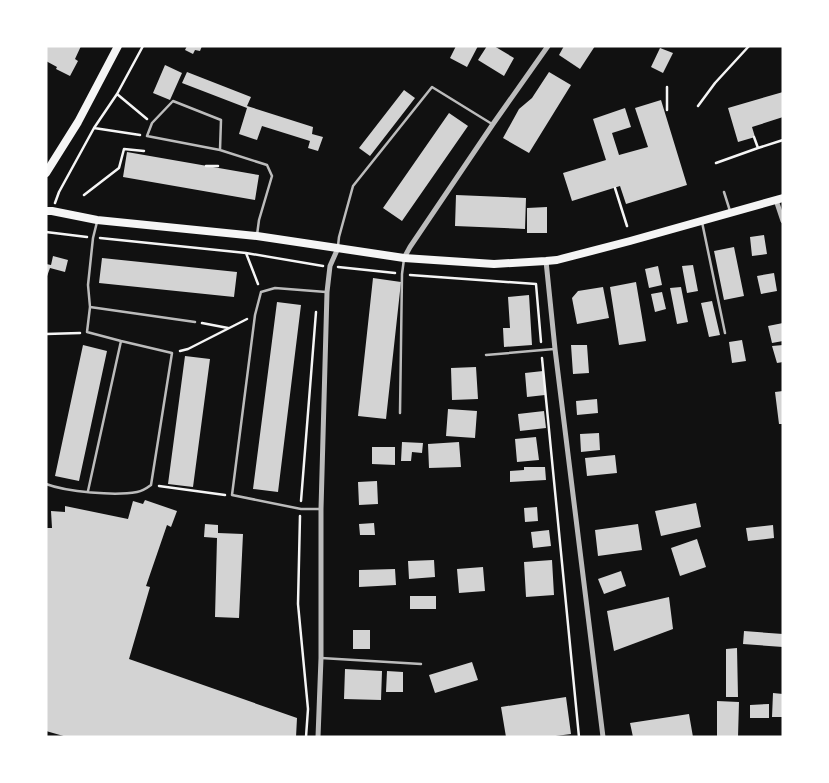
<svg xmlns="http://www.w3.org/2000/svg" width="829" height="783" font-family="Literata,serif">
	<style>
		.building { fill: #d3d3d3 }
		.lines { fill: none; stroke-linecap: round; stroke-linejoin: round }
		.path { stroke: #f5f5f5; stroke-width: 2.5 }
		.service { stroke: #bcbcbc; stroke-width: 2.5 }
		.minor { stroke: #bcbcbc; stroke-width: 5 }
		.secondary { stroke: #f5f5f5; stroke-width: 8 }
	</style>
	<rect width="100%" height="100%" fill="#111"/>
	<path class="building" d="M47,46H81L75,59L78,61L70,76L56,69L57,67L46,61Z
		M187,46H202L200,51L195,50L193,54L185,50Z
		M456,46H478L467,67L450,58Z
		M487,46H494L514,58L504,76L478,60Z
		M564,46H595L580,69L559,55Z
		M660,48L673,53L663,73L651,67Z
		M165,65L182,73L170,100L153,93Z
		M187,72L251,97L247,106L313,127L312,134L323,137L318,151L308,148L310,141L262,126L257,140L239,134L247,108L182,83Z
		M549,72L571,85L529,153L503,138L519,109L532,98Z
		M404,90L415,98L370,156L359,148Z
		M783,92V117L752,127L755,137L738,142L728,108Z
		M661,100L687,185L626,204L620,186L572,201L563,173L606,160L593,119L625,108L631,127L612,133L619,155L648,147L635,108Z
		M449,113L468,126L402,221L383,208Z
		M127,152L259,175L255,200L123,177Z
		M456,195L526,198L525,229L455,226Z
		M547,207V233H527V208Z
		M764,235L767,254L752,256L750,237Z
		M734,247L744,296L724,300L714,251Z
		M53,256L68,260L65,272L50,268L46,279V264L51,265Z
		M102,258L237,272L234,297L99,283Z
		M693,265L698,291L687,293L682,266Z
		M658,266L662,285L649,288L645,269Z
		M774,273L777,291L761,294L757,276Z
		M373,278L401,282L386,419L358,416Z
		M636,282L646,341L619,345L610,287Z
		M603,287L609,318L577,324L572,298L578,291Z
		M681,287L688,322L677,324L670,288Z
		M662,292L666,309L655,312L651,294Z
		M529,295L532,345L504,347L503,328H510L508,297Z
		M712,301L720,335L709,337L701,303Z
		M277,302L301,305L278,492L253,489Z
		M783,323V341L772,343L768,326Z
		M742,340L746,361L732,363L729,342Z
		M83,345L107,351L79,481L55,476Z
		M571,345H587L589,373L573,374Z
		M783,345V362L777,363L772,346Z
		M185,356L210,359L193,487L168,484Z
		M476,367L478,399L452,400L451,368Z
		M543,371L545,395L527,397L525,373Z
		M783,391V424H779L775,392Z
		M597,399L598,413L577,415L576,401Z
		M448,409L477,411L475,438L446,436Z
		M544,411L546,428L520,431L518,414Z
		M599,433L600,450L581,452L580,434Z
		M536,437L539,460L517,462L515,439Z
		M402,442L423,443L422,453L412,452L411,461H401Z
		M459,442L461,467L429,468L428,444Z
		M372,447H395V465L372,464Z
		M615,455L617,473L587,476L585,458Z
		M524,467H545L546,480L510,482V471L524,470Z
		M377,481L378,504L359,505L358,482Z
		M145,500L177,511L171,527L167,525L146,586L150,587L129,659L297,718L296,737H67L46,731V528H52L51,511L65,512V506L128,519L133,501L143,504Z
		M696,503L701,527L661,536L655,511Z
		M537,507L538,521L525,522L524,508Z
		M374,523L375,535H360L359,524Z
		M205,524L218,525V533L243,534L239,618L215,617L217,538L204,537Z
		M638,524L642,550L598,556L595,530Z
		M773,525L774,538L748,541L746,528Z
		M549,530L551,546L533,548L531,532Z
		M697,539L706,567L680,576L671,548Z
		M434,560L435,577L409,579L408,561Z
		M552,560L554,595L526,597L524,562Z
		M483,567L485,591L459,593L457,569Z
		M395,569L396,585L359,587V570Z
		M621,571L626,586L604,594L598,579Z
		M410,596H436V609H410Z
		M669,597L673,629L614,651L607,611Z
		M353,630H370V649H353Z
		M744,631L783,634V647L743,644Z
		M737,648L738,697H726V649Z
		M472,662L478,680L435,693L429,675Z
		M345,669L382,671L381,700L344,699Z
		M387,671L403,672V692H386Z
		M773,693L783,694V717H772Z
		M566,697L571,734L548,737H506L501,707Z
		M717,701L739,702L738,737H717Z
		M769,704V718H750V705Z
		M689,714L693,737H633L630,723Z"/>
	<g class="lines">
		<path class="path" d="M667,87V110
			M117,94L147,119
			M698,106L715,83L749,46
			M94,128L140,135
			M754,137L758,148L783,140
			M716,163L758,148
			M206,166H218
			M615,188L627,226
			M84,195L119,168L124,149L144,151
			M55,203L59,192L94,128L117,94L143,46
			M46,232L87,237
			M100,238L246,253L323,266
			M246,253L258,284
			M338,267L395,273
			M410,275L536,284L541,342
			M202,323L228,328
			M46,334L80,333
			M180,351L188,349L247,319
			M542,358L579,737
			M159,486L225,495
			M301,501L316,312
			M300,516L298,604L308,709L306,737"/>
		<path class="service" d="M220,150L221,120L173,101L152,123L147,136L220,150L267,165L272,176L259,220L257,235
			M724,192L730,211
			M97,222L93,238L88,285L90,307L87,332L121,341
			M702,222L725,333
			M338,246L339,237L353,186L432,87L492,124
			M90,307L195,322
			M486,355L554,349
			M400,413L402,274L404,259
			M46,484C67,492 115,496 137,492C142,491 147,488 151,485L172,353L121,341L88,491
			M320,509H301L232,495L255,315L261,292L275,288L326,292
			M321,658L421,664"/>
		<path class="minor" d="M776,200L783,221
			M404,258L410,247L493,124L548,46
			M546,261L555,349L603,737
			M318,737L321,658V509L327,292L330,266L338,248"/>
		<path class="secondary" d="M46,173L78,122L118,46
			M46,211H52L97,220L257,236L404,258L494,264L546,261L557,260L630,241L783,198"/>
	</g>
	<rect width="829" height="783" fill="none" stroke="#ffffff" stroke-width="95"/>
</svg>
